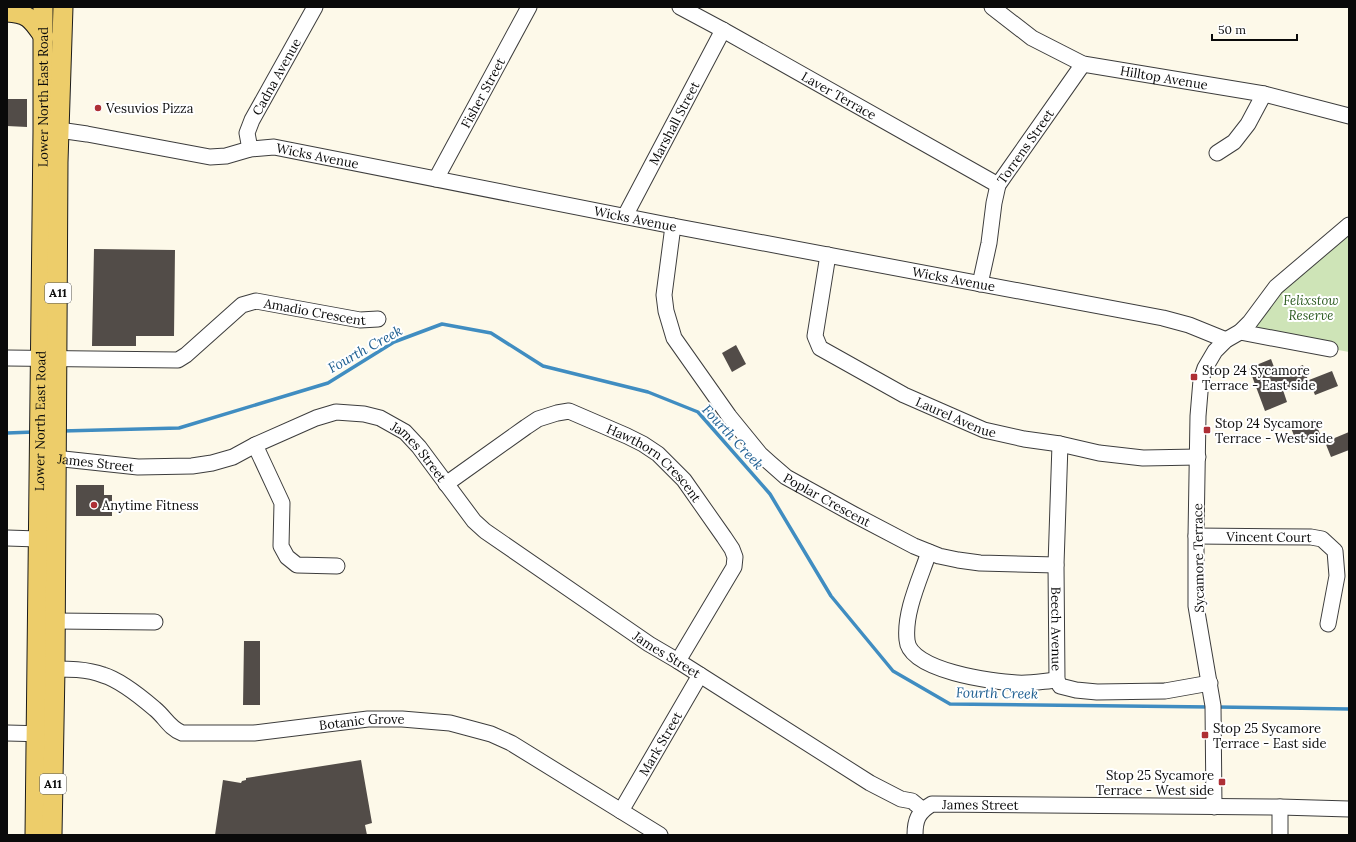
<svg xmlns="http://www.w3.org/2000/svg" width="1356" height="842" font-family="Lora,serif">
	<style>
		.green { fill: #cee4b7 }
		.lines { fill: none; stroke-linecap: round; stroke-linejoin: round }
		.stream { stroke: #408dc1; stroke-width: 3.5 }
		.building { fill: #524c48 }
		.minor-casing { stroke: #3d3d3d; stroke-width: 17 }
		.major-casing { stroke: #1b1b1b; stroke-width: 21 }
		.minor { stroke: #fff; stroke-width: 15 }
		.major { stroke: #edcd6a; stroke-width: 19 }
		.poi-dot { fill: #ae2f35; stroke: #fff; stroke-width: 1.5 }
		.labels { text-anchor: middle; stroke-width: 4; stroke-linejoin: round; paint-order: stroke }
		.shield { fill: #fff; stroke: #545454; stroke-width: 1 }
		.shield-label { font-size: 12px; font-weight: bold; fill: #0a0a0a }
		.street-label { font-size: 13px; fill: #0a0a0a; stroke: #fff }
		.poi-label { font-size: 13px; fill: #0a0a0a; stroke: #fff; text-anchor: start }
		.park-label { font-size: 13px; font-style: italic; fill: #2d5c21; stroke: #fff }
		.water-label { font-size: 14px; font-style: italic; fill: #1f5f91; stroke: #fff }
	</style>
	<rect width="100%" height="100%" fill="#fdf9e9"/>
	<path class="green" d="M1349,222V352L1253,334L1250,322Z"/>
	<g class="lines">
		<path class="stream" d="M62,431L179,428L328,383L394,342L442,324L491,333L543,366L648,392L698,412L770,494L831,596L893,671L950,704L1210,707
			M7,433L34,432
			M1216,707L1349,709"/>
	</g>
	<path class="building" d="M7,99H27V127L7,126Z
		M94,249L175,250L174,336H136V346H92Z
		M736,345L746,364L732,372L722,353Z
		M1271,359L1277,375L1303,365L1308,380L1283,390L1287,402L1265,411L1249,368Z
		M1332,371L1338,386L1315,395L1309,380Z
		M1314,419L1320,434L1297,443L1291,428Z
		M1349,432V450L1331,457L1325,442Z
		M76,485H104V495H112V516H76Z
		M244,641H260V705H243Z
		M361,760L372,823L365,825L367,835H215L223,780L241,783L242,781L246,780V778Z"/>
	<g class="lines">
		<defs>
			<g id="minor">
				<path id="s1" d="M680,7L723,30L998,185"/>
				<path id="s2" d="M992,7L1032,38L1083,64L1264,94L1349,116"/>
				<path id="s3" d="M49,131L59,130L87,134L210,157L226,156L250,149L274,147L673,226L1163,318L1189,325L1226,340"/>
				<path id="s4" d="M250,149L247,133L252,120L315,7"/>
				<path d="M1217,153L1234,142L1248,124L1264,94"/>
				<path id="s5" d="M436,179L529,7"/>
				<path id="s6" d="M625,216L723,30"/>
				<path id="s7" d="M673,226L664,295L666,311L674,338L729,416L760,454L770,463L786,477L853,514L914,546L939,556L958,560L980,563L1056,565"/>
				<path id="s8" d="M828,255L815,336L820,348L904,395L984,430L1024,439L1060,444L1099,453L1143,458L1198,457"/>
				<path id="s9" d="M980,284L989,243L994,203L998,185L1083,64"/>
				<path d="M1240,332L1330,349"/>
				<path id="s10" d="M7,358L178,360L186,355L242,305L256,301L360,320L378,319"/>
				<path id="s11" d="M1060,444L1056,565L1057,680L1060,686L1076,690L1097,692L1165,691L1210,683"/>
				<path d="M255,445L282,503L281,546L287,557L297,565L337,566"/>
				<path id="s12" d="M45,457L138,467L192,466L212,463L233,457L255,445L316,418L336,412L364,414L380,418L405,432L419,447L474,521L485,531L649,644L678,661L870,783L901,799L912,801L923,810"/>
				<path id="s13" d="M446,484L526,427L538,419L557,413L569,411L627,436L643,444L658,454L684,480L724,537L732,549L735,557L734,567L678,661"/>
				<path id="s14" d="M1196,536L1311,537L1322,539L1335,551L1337,576L1328,624"/>
				<path d="M7,538L38,539"/>
				<path d="M929,552C920,579 904,612 907,640C909,671 994,682 1017,683C1030,684 1044,681 1057,680"/>
				<path d="M55,621L155,622"/>
				<path id="s15" d="M44,669C63,669 85,668 103,675C120,680 141,697 155,709C165,717 169,728 182,733H254L368,719H402L450,723L491,734L511,743L660,835"/>
				<path d="M7,733L46,734"/>
				<path d="M1214,807L1213,706L1196,606V536L1198,416L1201,380L1205,368L1215,351L1226,340L1240,332L1250,322L1276,287L1349,225"/>
				<path id="s16" d="M621,811L700,675"/>
				<path id="s17" d="M915,835C915,820 918,812 932,804L1280,807L1349,809"/>
				<path d="M1280,835V807"/>
			</g>
			<g id="major">
				<path d="M7,12C29,13 32,20 44,37"/>
				<path id="s18" d="M35,835L43,131V7"/>
				<path d="M52,835L55,669L58,162L63,7"/>
			</g>
		</defs>
		<use href="#minor" class="minor-casing"/>
		<use href="#major" class="major-casing"/>
		<use href="#minor" class="minor"/>
		<use href="#major" class="major"/>
	</g>
	<g class="poi-dot">
		<circle cx="98" cy="108" r="4"/>
		<rect x="1190" y="373" width="8" height="8" rx="2"/>
		<rect x="1203" y="426" width="8" height="8" rx="2"/>
		<circle cx="94" cy="505" r="4"/>
		<rect x="1201" y="731" width="8" height="8" rx="2"/>
		<rect x="1218" y="778" width="8" height="8" rx="2"/>
	</g>
	<g class="labels">
		<g class="shield">
			<rect x="45" y="283" width="26" height="20" rx="3"/>
			<rect x="40" y="774" width="26" height="20" rx="3"/>
		</g>
		<g class="shield-label">
			<text x="58" y="297">A11</text>
			<text x="53" y="788">A11</text>
		</g>
		<g class="street-label">
			<text dy="5" stroke="none"><textPath href="#s4" startOffset="80">Cadna Avenue</textPath></text>
			<text dy="5" stroke="none"><textPath href="#s2" startOffset="190">Hilltop Avenue</textPath></text>
			<text dy="5" stroke="none"><textPath href="#s5" startOffset="98">Fisher Street</textPath></text>
			<text dy="5" stroke="none"><textPath href="#s1" startOffset="182">Laver Terrace</textPath></text>
			<text dy="5" stroke="none"><textPath href="#s18" startOffset="738">Lower North East Road</textPath></text>
			<text dy="5" stroke="none"><textPath href="#s6" startOffset="105">Marshall Street</textPath></text>
			<text dy="5" stroke="none"><textPath href="#s9" startOffset="148">Torrens Street</textPath></text>
			<text dy="5" stroke="none"><textPath href="#s3" startOffset="273">Wicks Avenue</textPath></text>
			<text dy="5" stroke="none"><textPath href="#s3" startOffset="597">Wicks Avenue</textPath></text>
			<text dy="5" stroke="none"><textPath href="#s3" startOffset="921">Wicks Avenue</textPath></text>
			<text dy="5" stroke="none"><textPath href="#s10" startOffset="330">Amadio Crescent</textPath></text>
			<text dy="5" stroke="none"><textPath href="#s8" startOffset="248">Laurel Avenue</textPath></text>
			<text dy="5" stroke="none"><textPath href="#s18" startOffset="414">Lower North East Road</textPath></text>
			<text dy="5" stroke="none"><textPath href="#s12" startOffset="399">James Street</textPath></text>
			<text dy="5" stroke="none"><textPath href="#s12" startOffset="51">James Street</textPath></text>
			<text dy="5" stroke="none"><textPath href="#s13" startOffset="246">Hawthorn Crescent</textPath></text>
			<text dy="5" stroke="none"><textPath href="#s7" startOffset="340">Poplar Crescent</textPath></text>
			<text dy="5" stroke="none"><textPath href="#s14" startOffset="73">Vincent Court</textPath></text>
			<text transform="translate(1198 558) rotate(-91)" y="5">Sycamore Terrace</text>
			<text dy="5" stroke="none"><textPath href="#s11" startOffset="185">Beech Avenue</textPath></text>
			<text dy="5" stroke="none"><textPath href="#s12" startOffset="723">James Street</textPath></text>
			<text dy="5" stroke="none"><textPath href="#s15" startOffset="339">Botanic Grove</textPath></text>
			<text dy="5" stroke="none"><textPath href="#s16" startOffset="78">Mark Street</textPath></text>
			<text dy="5" stroke="none"><textPath href="#s17" startOffset="86">James Street</textPath></text>
		</g>
		<g class="poi-label">
			<text x="106" y="113">Vesuvios Pizza</text>
			<text x="1202" y="375">Stop 24 Sycamore<tspan x="1202" dy="15">Terrace - East side</tspan></text>
			<text x="1215" y="428">Stop 24 Sycamore<tspan x="1215" dy="15">Terrace - West side</tspan></text>
			<text x="102" y="510">Anytime Fitness</text>
			<text x="1213" y="733">Stop 25 Sycamore<tspan x="1213" dy="15">Terrace - East side</tspan></text>
			<text x="1214" y="780" text-anchor="end">Stop 25 Sycamore<tspan x="1214" dy="15">Terrace - West side</tspan></text>
		</g>
		<g class="park-label">
			<text x="1311" y="305">Felixstow<tspan x="1311" dy="15">Reserve</tspan></text>
		</g>
		<g class="water-label">
			<text transform="translate(365 349) rotate(-29)" y="5">Fourth Creek</text>
			<text transform="translate(733 437) rotate(47)" y="5">Fourth Creek</text>
			<text transform="translate(997 693) rotate(1)" y="5">Fourth Creek</text>
		</g>
	</g>
	<rect width="1356" height="842" fill="none" stroke="#0a0a0a" stroke-width="16"/>
	<path d="M1212 34v6h85v-6" fill="none" stroke="#0a0a0a" stroke-width="2"/>
	<text x="1218" y="34" font-size="12" fill="#0a0a0a" stroke="#ffffff" stroke-width="3" paint-order="stroke">50 m</text>
</svg>
